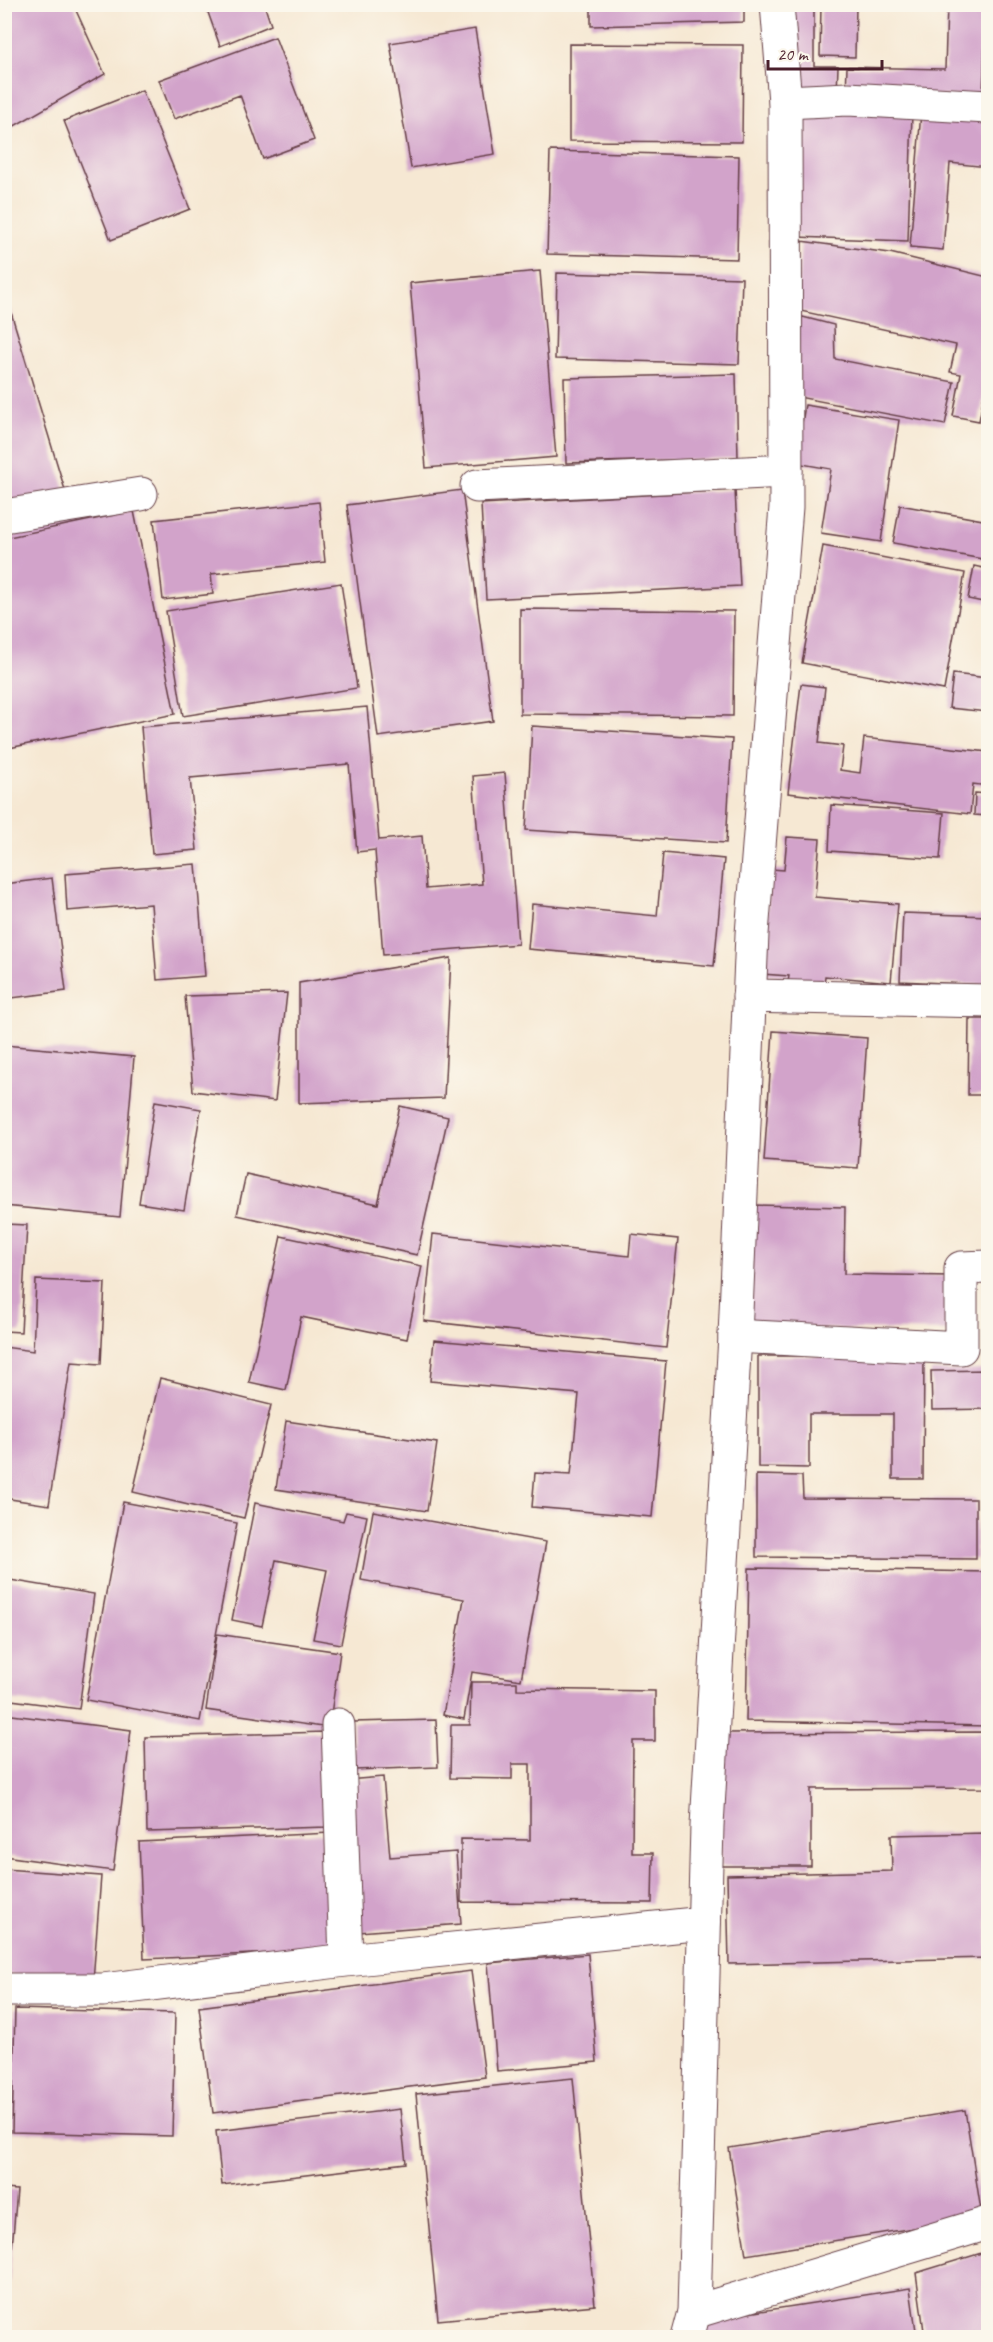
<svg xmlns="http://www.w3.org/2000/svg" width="993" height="2342" font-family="Caveat,sans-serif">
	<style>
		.building { fill: #d2a3ca }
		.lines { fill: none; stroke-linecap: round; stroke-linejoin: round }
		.minor-casing { stroke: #643d44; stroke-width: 35 }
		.tertiary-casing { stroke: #643d44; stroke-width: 35 }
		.minor { stroke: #fff; stroke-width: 33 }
		.tertiary { stroke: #fff; stroke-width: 33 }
	</style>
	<rect width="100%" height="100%" fill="#fbf7ec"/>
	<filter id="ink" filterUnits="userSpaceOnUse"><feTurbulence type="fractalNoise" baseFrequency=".0167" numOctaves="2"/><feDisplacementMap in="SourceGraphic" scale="12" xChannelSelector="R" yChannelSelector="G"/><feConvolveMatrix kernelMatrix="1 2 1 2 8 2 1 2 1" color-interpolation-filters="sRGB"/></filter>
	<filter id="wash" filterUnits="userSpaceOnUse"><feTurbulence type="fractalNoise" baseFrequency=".008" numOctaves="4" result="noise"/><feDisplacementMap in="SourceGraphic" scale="24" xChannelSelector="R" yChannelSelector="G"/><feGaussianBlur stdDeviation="1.35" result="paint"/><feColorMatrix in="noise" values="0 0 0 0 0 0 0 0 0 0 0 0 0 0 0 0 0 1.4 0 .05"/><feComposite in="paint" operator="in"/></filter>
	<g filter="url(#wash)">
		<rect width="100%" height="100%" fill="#f6e8d3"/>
		<g id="blocks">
			<path class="building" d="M4,4H73L105,74L4,132Z
				M205,4H264L271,25L220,46Z
				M591,4H744V22L591,26Z
				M789,4H814V66H838L837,93L789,94Z
				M821,4H856L855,57L820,56Z
				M947,5H986L983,97L846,93L847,67L945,69Z
				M475,29L495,154L411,168L390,43Z
				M275,37L314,140L263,159L240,95L174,119L159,80Z
				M569,44L743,45L742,142L569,141Z
				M142,90L190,209L111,240L64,121Z
				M799,109L912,113L908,241L796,237Z
				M921,112L988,117V167L950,163L943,250L910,247Z
				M550,151L739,156L737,259L547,254Z
				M801,241L890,253L988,277V375L979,421L953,416L961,374L950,372L956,345L796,310Z
				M540,271L556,457L426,468L410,283Z
				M557,273L742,278L739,364L555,359Z
				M6,296L65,490L4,502V297Z
				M795,315L834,325L835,359L954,382L945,425L798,397Z
				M736,374L738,458L566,463L564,378Z
				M805,405L899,420L881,542L821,533L831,469L796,463Z
				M462,490L493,721L378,737L347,505Z
				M735,490L740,586L486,599L481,504Z
				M319,502L325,562L211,574L213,594L163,600L154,520Z
				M900,505L988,521V560L893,543Z
				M134,511L175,714L4,749V538Z
				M823,546L965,573L944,690L802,663Z
				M974,566L988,569V603L968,599Z
				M341,583L357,688L183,716L166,611Z
				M520,609L734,611L733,716L520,714Z
				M953,674L988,678V712L949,708Z
				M801,684L825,687L819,743L843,746L840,770L860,773L864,738L988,752V786L973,784L970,814L788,793Z
				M367,707L379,840L422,836L426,889L482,884L473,776L505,773L518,944L383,955L375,850L357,852L349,764L190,778L197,850L152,854L141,727Z
				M532,726L732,739L726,843L526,830Z
				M975,793L988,794V816L974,815Z
				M831,805L944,813L940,859L829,851Z
				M787,837L820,839L815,897L898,904L891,982L825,976L823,992L787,988L789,976L762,974L771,869L784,870Z
				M663,853L724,859L714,966L528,949L532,904L657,916Z
				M196,864L205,976L157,980L151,904L67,911L65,874Z
				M52,878L66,991L4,999V884Z
				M903,913L988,916V985L900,981Z
				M451,958L444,1098L299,1103V983Z
				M287,993L275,1101L193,1091L185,996Z
				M969,1019H988V1095H968Z
				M773,1031L867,1038L858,1168L764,1161Z
				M4,1045L134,1057L120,1217L4,1206Z
				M155,1101L201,1109L184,1210L139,1203Z
				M400,1106L448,1117L417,1255L237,1215L246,1174L378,1204Z
				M750,1205L845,1207L844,1274L950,1276V1331L749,1327Z
				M4,1224L27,1225L21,1332L4,1331Z
				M433,1234L629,1256L631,1234L678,1239L666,1348L424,1321Z
				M281,1236L422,1266L407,1339L301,1317L286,1390L249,1382Z
				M36,1280L105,1283L101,1364L71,1362L49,1505L4,1498V1347L33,1351Z
				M434,1340L666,1361L652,1517L532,1507L535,1473L571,1475L579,1394L430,1381Z
				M758,1356H924L923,1479H893V1414H809V1468L758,1467Z
				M988,1370V1409L932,1410L931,1371Z
				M160,1378L271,1405L244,1518L133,1492Z
				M286,1421L437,1443L427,1511L276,1489Z
				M756,1475L802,1476L803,1498L976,1499V1559L756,1557Z
				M123,1502L237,1523L200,1721L86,1700Z
				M255,1503L343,1521L346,1512L367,1516L341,1644L313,1639L327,1570L276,1560L262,1626L232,1620Z
				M373,1511L546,1542L521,1680L472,1672L464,1719L443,1715L464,1599L361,1580Z
				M749,1568L988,1572V1726L746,1721Z
				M4,1579L94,1594L79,1709L4,1699Z
				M217,1634L340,1652L329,1728L206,1710Z
				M471,1682H517V1689L655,1691V1741H633L632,1853H653L652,1903L461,1902V1839L530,1840V1764H512V1779L450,1778L451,1725H470Z
				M4,1714L131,1730L113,1871L4,1856Z
				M436,1720L438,1767L354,1770L353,1722Z
				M325,1732L328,1827L147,1832L145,1737Z
				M988,1732V1788L811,1789V1866H721L720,1733Z
				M383,1777L390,1857L456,1852L461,1924L359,1932L346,1780Z
				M330,1833L336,1950L144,1959L139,1842Z
				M988,1833V1958L729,1964L727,1875L892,1871L891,1835Z
				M4,1869L101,1876L93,1981L4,1974Z
				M588,1954L597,2062L497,2071L488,1963Z
				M471,1971L485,2077L213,2113L199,2007Z
				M15,2009L175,2013L172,2136L12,2132Z
				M573,2078L595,2305L438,2320L416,2094Z
				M400,2109L406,2163L222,2185L216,2131Z
				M965,2110L982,2217L746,2255L729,2148Z
				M4,2189L17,2190L9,2283H4Z
				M988,2251V2338H925L916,2273Z
				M910,2288L917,2338H705L703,2320Z"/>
		</g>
	</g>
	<g filter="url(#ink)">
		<use href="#blocks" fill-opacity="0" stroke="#643d44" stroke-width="1.5"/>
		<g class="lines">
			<defs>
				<path id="minor" d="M785,102L848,99L988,107
					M477,486L786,471
					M4,516L141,494
					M749,996L988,1001
					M735,1336L961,1348V1268L988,1267
					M338,1725L346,1960
					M4,1990H103L346,1960L704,1923
					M694,2312L988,2223"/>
				<path id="tertiary" d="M687,2338L694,2312L707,1826L735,1336L752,934L786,507L785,102L777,4"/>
			</defs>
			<use href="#minor" class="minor-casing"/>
			<use href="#tertiary" class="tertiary-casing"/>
			<use href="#minor" class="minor"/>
			<use href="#tertiary" class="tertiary"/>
		</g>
	</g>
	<rect width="993" height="2342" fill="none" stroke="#fbf7ec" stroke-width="24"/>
	<path d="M768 60v9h114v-9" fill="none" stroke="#4a1f2b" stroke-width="3"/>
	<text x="777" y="60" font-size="18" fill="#4a1f2b" stroke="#fbf7ec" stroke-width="4.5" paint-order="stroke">20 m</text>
</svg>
